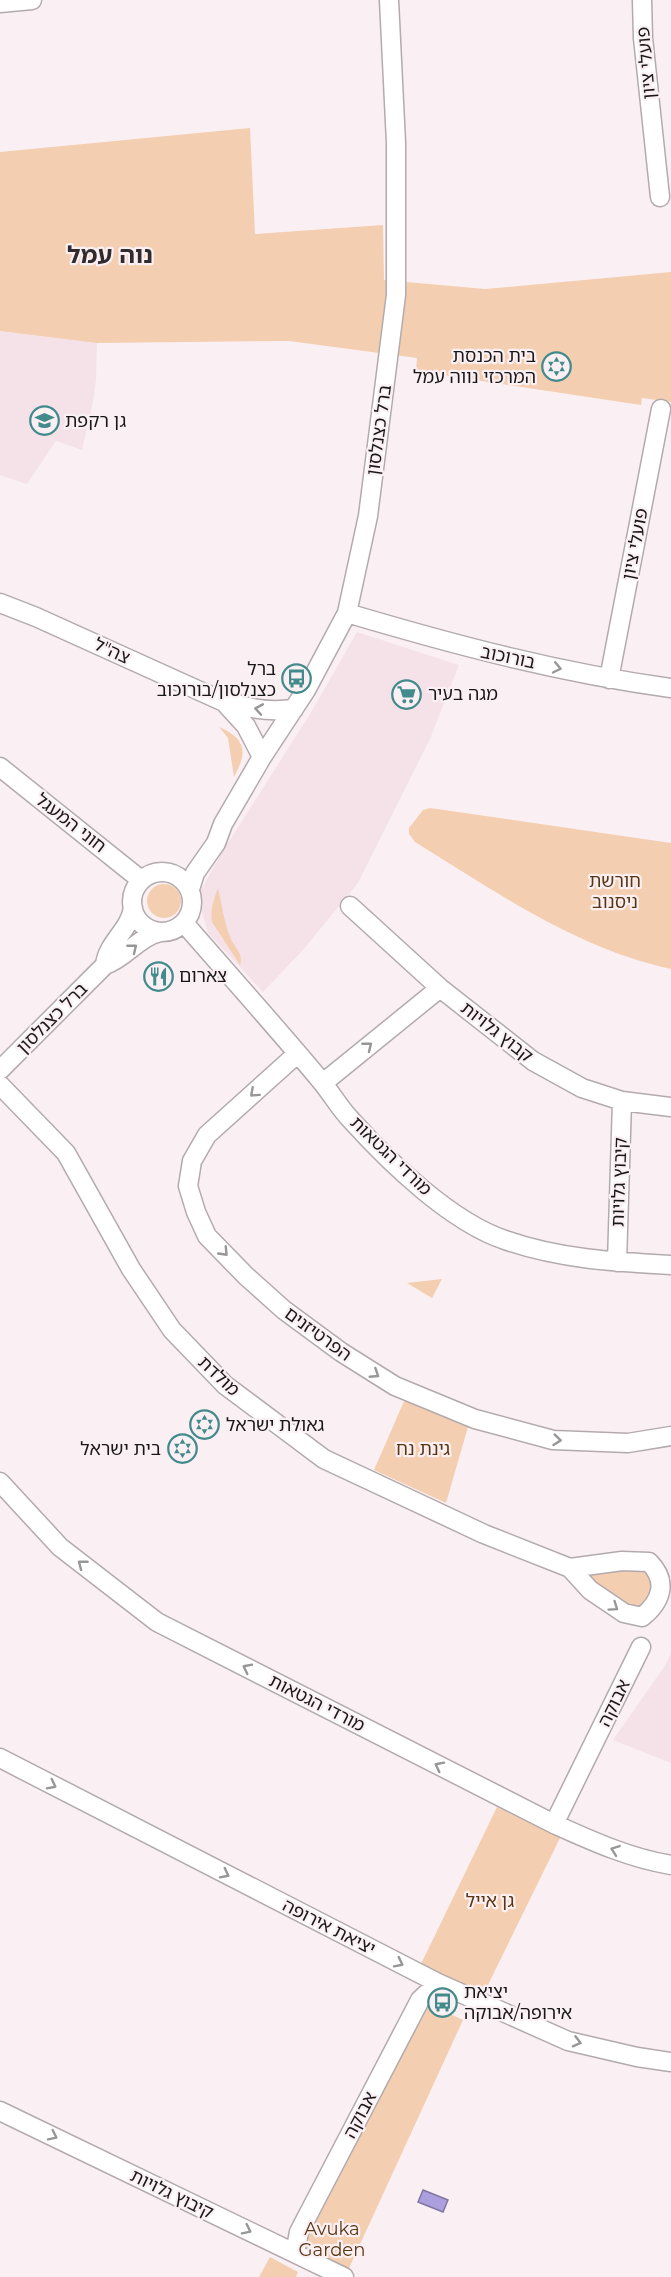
<svg xmlns="http://www.w3.org/2000/svg" width="671" height="2277" font-family="Montserrat,'Noto Sans Hebrew',sans-serif">
	<style>
		.built { fill: #f4e2e8 }
		.green { fill: #f4ceb0 }
		.water { fill: #ac9fdd; stroke: #8076a2; stroke-width: 1.5 }
		.lines { fill: none; stroke-linecap: round; stroke-linejoin: round }
		.minor-casing { stroke: #b3aaad; stroke-width: 21 }
		.minor { stroke: #fff; stroke-width: 18 }
		.oneway { stroke: #989797 }
		.labels { text-anchor: middle; stroke-width: 4.5; stroke-linejoin: round; paint-order: stroke }
		.street-label { font-size: 18px; fill: #1a1718; stroke: #faf0f3 }
		.poi-label { font-size: 18px; fill: #1a1718; stroke: #faf0f3; text-anchor: start }
		.park-label { font-size: 18px; fill: #5a3511; stroke: #faf0f3 }
		.district-label { font-size: 24px; font-weight: bold; fill: #322b2d; stroke: #faf0f3 }
	</style>
	<rect width="100%" height="100%" fill="#faf0f3"/>
	<path class="built" d="M0,331L97,343L96,380L93,402L82,450L56,441L27,484L0,475Z
		M357,632L459,665L430,739L358,883L303,950L263,992L208,933L200,905L201,890L221,854L310,714Z
		M671,1653V1763L613,1740L664,1667Z"/>
	<path class="green" d="M250,128L255,234L383,225L384,280L485,289L671,272V402L642,398L641,405L416,371L417,358L289,341L97,343L0,331V152Z
		M219,727C246,739 248,751 234,777L228,738Z
		M430,808L671,843V969C577,949 496,892 415,842L409,834V828L423,810Z
		M147 901a17 17 0 1 1 34 0a17 17 0 1 1-34 0Z
		M218,888C222,905 224,923 231,939C235,948 244,955 240,965L212,922C210,909 214,899 218,888Z
		M442,1279L432,1298L407,1283Z
		M405,1399L468,1427L446,1503L374,1470Z
		M622,1561L659,1572L642,1617L570,1568Z
		M497,1807L560,1838L483,1995L421,1964Z
		M420,2000L463,2020L345,2277L295,2253Z
		M270,2257L298,2272L296,2277H259Z"/>
	<path class="water" d="M423,2190L448,2200L443,2212L418,2202Z"/>
	<g class="lines">
		<defs>
			<path id="minor" d="M642,0L643,38L660,197
				M0,3L32,0
				M0,603L36,617L224,702C233,702 240,705 248,707C264,711 278,711 294,709
				M347,613C455,645 560,673 671,688
				M609,679L661,409
				M224,702L246,726L262,757
				M0,767L141,880
				M132 902a30 30 0 1 1 60 0a30 30 0 1 1-60 0Z
				M190,889L195,873L216,843L223,824L262,757L306,690L347,613L368,516L396,295V143L389,0
				M350,906L440,988L533,1061L582,1088L622,1101L671,1107
				M184,923C230,976 277,1028 321,1081C332,1094 340,1109 352,1121C390,1163 451,1222 505,1240C559,1259 615,1262 671,1265
				M105,965C107,943 130,930 133,908
				M297,1054L207,1135L192,1161L188,1186L196,1212L207,1236L246,1276L284,1310L341,1352L395,1386L475,1419L553,1440L628,1443L671,1436
				M0,1070L105,965C126,958 139,936 161,932
				M323,1083L440,988
				M0,1085L66,1153L131,1269L172,1330L225,1385L324,1459L484,1534L570,1568L590,1590L624,1613L642,1617C662,1601 668,1581 649,1562L622,1561L570,1568
				M617,1262L622,1101
				M0,1482L60,1547L157,1622L554,1824C592,1841 629,1858 671,1865
				M0,1758L438,1983L568,2041L637,2057L671,2062
				M554,1824L641,1647
				M0,2111L344,2277
				M295,2253L299,2232L420,2000L438,1983"/>
		</defs>
		<use href="#minor" class="minor-casing"/>
		<use href="#minor" class="minor"/>
	</g>
	<defs><path id="oneway-chevron" d="M-2-3.5L2.5 0L-2 3.5" fill="none" stroke-width="1.6" stroke-linecap="round" stroke-linejoin="round" transform="scale(1.5)"/></defs>
	<g class="oneway">
		<use href="#oneway-chevron" transform="translate(557 668) rotate(12)"/>
		<use href="#oneway-chevron" transform="translate(259 709) rotate(-170)"/>
		<use href="#oneway-chevron" transform="translate(133 948) rotate(-39)"/>
		<use href="#oneway-chevron" transform="translate(368 1046) rotate(-39)"/>
		<use href="#oneway-chevron" transform="translate(254 1093) rotate(138)"/>
		<use href="#oneway-chevron" transform="translate(224 1252) rotate(46)"/>
		<use href="#oneway-chevron" transform="translate(375 1374) rotate(33)"/>
		<use href="#oneway-chevron" transform="translate(557 1440) rotate(6)"/>
		<use href="#oneway-chevron" transform="translate(82 1564) rotate(-142)"/>
		<use href="#oneway-chevron" transform="translate(614 1607) rotate(35)"/>
		<use href="#oneway-chevron" transform="translate(247 1668) rotate(-153)"/>
		<use href="#oneway-chevron" transform="translate(439 1766) rotate(-153)"/>
		<use href="#oneway-chevron" transform="translate(52 1785) rotate(27)"/>
		<use href="#oneway-chevron" transform="translate(615 1850) rotate(-160)"/>
		<use href="#oneway-chevron" transform="translate(225 1874) rotate(27)"/>
		<use href="#oneway-chevron" transform="translate(399 1963) rotate(27)"/>
		<use href="#oneway-chevron" transform="translate(577 2042) rotate(14)"/>
		<use href="#oneway-chevron" transform="translate(53 2136) rotate(26)"/>
		<use href="#oneway-chevron" transform="translate(247 2230) rotate(26)"/>
	</g>
	<defs>
		<symbol id="synagogue-ring" viewBox="-11 -11 22 22"><circle r="9.5" fill="#faf0f3" stroke="#428a8c" stroke-width="1.5"/><path d="M0-6.5L5.6 3.2H-5.6ZM0 6.5L5.6-3.2H-5.6Z" fill="#428a8c"/></symbol>
		<symbol id="school-ring" viewBox="-11 -11 22 22"><circle r="9.5" fill="#faf0f3" stroke="#428a8c" stroke-width="1.5"/><path d="M0-5L7-2L0 1L-7-2ZM-4 1L0 2.5L4 1V4Q0 6-4 4Z" fill="#428a8c"/></symbol>
		<symbol id="bus-ring" viewBox="-11 -11 22 22"><circle r="9.5" fill="#faf0f3" stroke="#428a8c" stroke-width="1.5"/><path d="M-5-6H5V4H4V6H2V4H-2V6H-4V4H-5ZM-3.5-4V0h7V-4ZM-3.5 1.2v1.5H-2V1.2ZM2 1.2v1.5H3.5V1.2Z" fill="#428a8c"/></symbol>
		<symbol id="supermarket-ring" viewBox="-11 -11 22 22"><circle r="9.5" fill="#faf0f3" stroke="#428a8c" stroke-width="1.5"/><path d="M-6-5.5h2.5l.6 2H6L4.5 2H-2.5L-4.4-4H-6ZM-1.5 3.2a1.3 1.3 0 1 0 .1 0ZM3 3.2a1.3 1.3 0 1 0 .1 0Z" fill="#428a8c"/></symbol>
		<symbol id="restaurant-ring" viewBox="-11 -11 22 22"><circle r="9.5" fill="#faf0f3" stroke="#428a8c" stroke-width="1.5"/><path d="M-5-6h1v4h1v-4h1v4h1v-4h1v5L-1.5 .5V6h-2V.5L-5-1ZM5-6V6H3V1.5H1.5Q1.5-4 5-6Z" fill="#428a8c"/></symbol>
	</defs>
	<g fill-rule="evenodd">
		<use href="#synagogue-ring" x="540" y="350" width="33" height="33"/>
		<use href="#school-ring" x="28" y="404" width="33" height="33"/>
		<use href="#bus-ring" x="280" y="662" width="33" height="33"/>
		<use href="#supermarket-ring" x="390" y="678" width="33" height="33"/>
		<use href="#restaurant-ring" x="142" y="960" width="33" height="33"/>
		<use href="#synagogue-ring" x="188" y="1408" width="33" height="33"/>
		<use href="#synagogue-ring" x="166" y="1432" width="33" height="33"/>
		<use href="#bus-ring" x="426" y="1986" width="33" height="33"/>
	</g>
	<g class="labels">
		<g class="street-label">
			<text transform="translate(646 63) rotate(-95)" y="6">פועלי ציון</text>
			<text transform="translate(379 430) rotate(-82)" y="6">ברל כצנלסון</text>
			<text transform="translate(635 544) rotate(-79)" y="6">פועלי ציון</text>
			<text transform="translate(112 651) rotate(25)" y="6">צה"ל</text>
			<text transform="translate(508 657) rotate(12)" y="6">בורוכוב</text>
			<text transform="translate(71 823) rotate(38)" y="6">חוני המעגל</text>
			<text transform="translate(52 1018) rotate(-45)" y="6">ברל כצנלסון</text>
			<text transform="translate(497 1032) rotate(38)" y="6">קבוץ גלויות</text>
			<text transform="translate(391 1156) rotate(44)" y="6">מורדי הגטאות</text>
			<text transform="translate(619 1182) rotate(-88)" y="6">קיבוץ גלויות</text>
			<text transform="translate(318 1334) rotate(36)" y="6">הפרטיזנים</text>
			<text transform="translate(219 1376) rotate(43)" y="6">מולדת</text>
			<text transform="translate(317 1703) rotate(27)" y="6">מורדי הגטאות</text>
			<text transform="translate(614 1703) rotate(-64)" y="6">אבוקה</text>
			<text transform="translate(329 1927) rotate(27)" y="6">יציאת אירופה</text>
			<text transform="translate(360 2115) rotate(-62)" y="6">אבוקה</text>
			<text transform="translate(172 2194) rotate(26)" y="6">קיבוץ גלויות</text>
		</g>
		<g class="poi-label">
			<text x="536" y="362" text-anchor="end">בית הכנסת<tspan x="536" dy="21">המרכזי נווה עמל</tspan></text>
			<text x="65" y="427">גן רקפת</text>
			<text x="276" y="675" text-anchor="end">ברל<tspan x="276" dy="21">כצנלסון/בורוכוב</tspan></text>
			<text x="428" y="700">מגה בעיר</text>
			<text x="179" y="982">צארום</text>
			<text x="226" y="1431">גאולת ישראל</text>
			<text x="161" y="1455" text-anchor="end">בית ישראל</text>
			<text x="464" y="1998">יציאת<tspan x="464" dy="21">אירופה/אבוקה</tspan></text>
		</g>
		<g class="park-label">
			<text x="615" y="887">חורשת<tspan x="615" dy="21">ניסנוב</tspan></text>
			<text x="423" y="1455">גינת נח</text>
			<text x="490" y="1907">גן אייל</text>
			<text x="332" y="2235">Avuka<tspan x="332" dy="21">Garden</tspan></text>
		</g>
		<g class="district-label">
			<text x="110" y="263">נוה עמל</text>
		</g>
	</g>
</svg>
